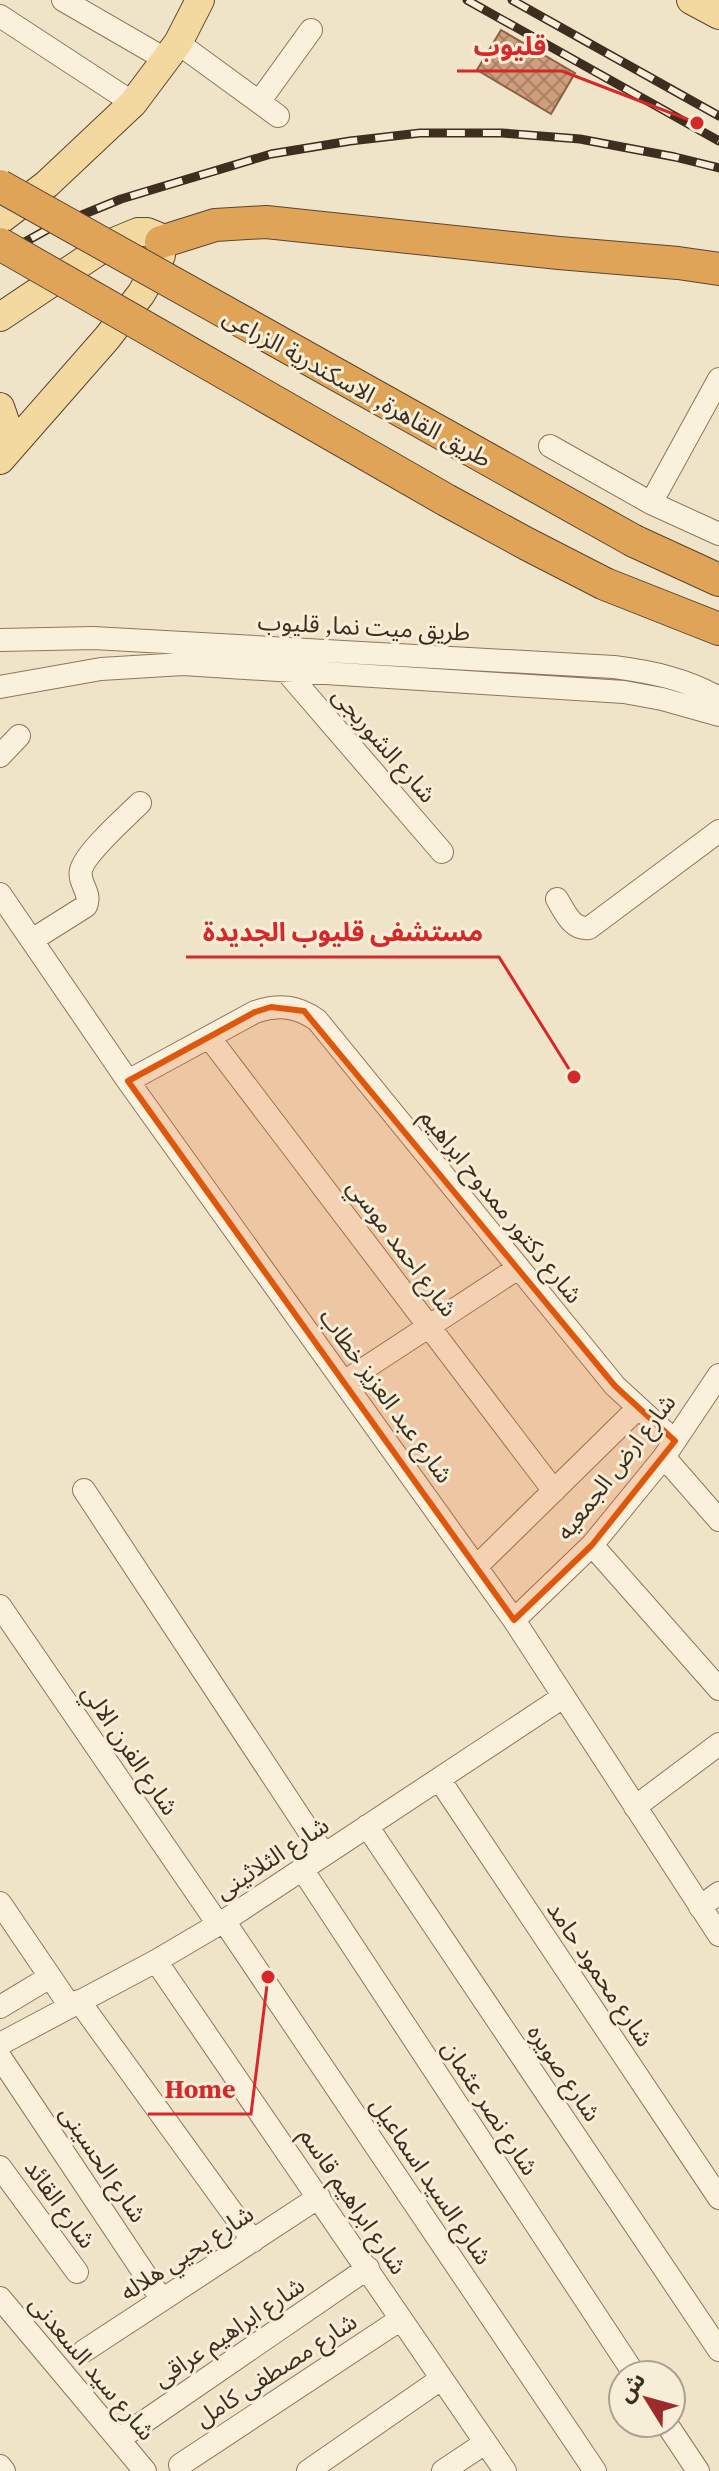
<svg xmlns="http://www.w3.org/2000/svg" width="719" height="2471" font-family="'Source Serif 4','Noto Sans Arabic',serif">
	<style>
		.building { fill: url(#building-cross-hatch); stroke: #8d5f41; stroke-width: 2 }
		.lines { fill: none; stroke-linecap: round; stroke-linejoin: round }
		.minor-casing { stroke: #8d765c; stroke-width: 24 }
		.major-casing { stroke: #5b4430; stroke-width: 30 }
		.highway-casing { stroke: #5b4430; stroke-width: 34 }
		.minor { stroke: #faf1dc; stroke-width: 22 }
		.major { stroke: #f3d9a0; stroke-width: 28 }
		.highway { stroke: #e0a458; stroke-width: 32 }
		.rail-casing { stroke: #3d2e20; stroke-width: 9 }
		.rail { stroke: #f7eed8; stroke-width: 6; stroke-dasharray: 18; stroke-linecap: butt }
		.highway-bridge-casing { stroke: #5b4430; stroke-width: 34; stroke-linecap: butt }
		.highway-bridge { stroke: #e0a458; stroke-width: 32 }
		.marked { fill: #df570d; fill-opacity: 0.2; stroke: #df570d; stroke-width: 6; stroke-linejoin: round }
		.labels { text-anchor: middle; stroke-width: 6; stroke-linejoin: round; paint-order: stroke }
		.street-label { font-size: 24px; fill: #3d2e20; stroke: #f7eed8 }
		.leader { fill: none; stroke: #d62828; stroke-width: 3 }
		.callout-dot { fill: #d62828; stroke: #f7eed8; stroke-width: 3 }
		.callout-label { font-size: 26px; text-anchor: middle; font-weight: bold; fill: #d62828; stroke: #f7eed8; stroke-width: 6; stroke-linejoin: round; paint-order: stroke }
	</style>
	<defs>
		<pattern id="building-cross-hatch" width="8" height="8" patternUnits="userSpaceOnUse" patternTransform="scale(2)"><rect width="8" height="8" fill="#cf9f7d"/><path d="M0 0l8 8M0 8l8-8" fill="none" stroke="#a98266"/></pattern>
	</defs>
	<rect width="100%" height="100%" fill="#f0e4c8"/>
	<path class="building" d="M501,30L575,73L551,114L477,70Z"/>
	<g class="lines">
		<defs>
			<path id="minor" d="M63,0L165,59
				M0,16L133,103
				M178,43L278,116
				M259,102L311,30
				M550,446L651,503L719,534
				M651,503L719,379
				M0,640L93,638L614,667C652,672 686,679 719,698
				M286,671L442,852
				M0,687L101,669L183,664L624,692L662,699L719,715
				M0,756L19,736
				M0,894L128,1081L514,1620L719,1935
				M557,899C565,912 572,930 589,928L719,831
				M32,940L86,906C92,892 78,884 81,870C85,853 126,817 140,803
				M209,1037L554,1491
				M128,1081L255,1012C280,1004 297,1006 317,1020L615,1386L675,1441
				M344,1382L518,1268
				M664,1457L719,1520
				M84,1490L324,1854
				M592,1545L719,1689
				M477,1566L638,1408
				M0,1606L218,1924
				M514,1620L592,1545L664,1457L719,1375
				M439,1779L719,2198
				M635,1807L719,1744
				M367,1826L719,2350
				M302,1869L635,2375
				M0,1903L70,2006
				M700,1907L719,1893
				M224,1921L595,2471
				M156,1961L505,2471
				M79,2001L253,2241
				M0,2007L50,1977
				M0,2044L156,1961L224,1921L563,1697
				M0,2057L162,2300
				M0,2167L77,2272
				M0,2298L145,2471
				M84,2351L319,2197
				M666,2423L698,2471
				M119,2439L368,2268
				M180,2465L401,2319
				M0,2466L4,2471
				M308,2471L441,2379
				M443,2471L485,2443"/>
			<path id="major" d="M691,0L719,15
				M0,220L47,184L133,103L178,43L200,0
				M0,317L109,244L138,232H147L157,236L161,242V255L156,268L141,294L107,338L0,460
				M0,407L8,430L6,452"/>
			<path id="highway" d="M161,242L215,225L266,222L559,253L678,263L719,269
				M634,541L719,580
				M605,584L719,629"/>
		</defs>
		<use href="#minor" class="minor-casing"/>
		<use href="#major" class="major-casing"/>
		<use href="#highway" class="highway-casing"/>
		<use href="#minor" class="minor"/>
		<use href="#major" class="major"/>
		<use href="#highway" class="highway"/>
		<defs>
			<path id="rail" d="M467,0L719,141
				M512,0L719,116
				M0,256L50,228L121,199L271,154L350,141L420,133H502L580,139L675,157L719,168"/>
		</defs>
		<use href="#rail" class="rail-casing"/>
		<use href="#rail" class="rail"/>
		<defs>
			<path id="highway-bridge" d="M0,186L634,541
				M0,244L446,500L527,544L605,584"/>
		</defs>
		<use href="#highway-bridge" class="highway-bridge-casing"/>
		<use href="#highway-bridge" class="highway-bridge"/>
	</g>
	<path class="marked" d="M271,1007L304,1011L615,1386L675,1441L592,1545L514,1620L128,1081L255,1012Z"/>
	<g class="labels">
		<g class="street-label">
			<text transform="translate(357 388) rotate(29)" y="8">طريق القاهرة, الاسكندرية الزراعى</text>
			<text transform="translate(364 627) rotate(3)" y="8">طريق ميت نما, قليوب</text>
			<text transform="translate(384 745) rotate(49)" y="8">شارع الشوربجى</text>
			<text transform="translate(501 1206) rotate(51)" y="8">شارع دكتور ممدوح ابراهيم</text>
			<text transform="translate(402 1248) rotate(53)" y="8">شارع احمد موسي</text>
			<text transform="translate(386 1396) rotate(54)" y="8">شارع عبد العزيز خطاب</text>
			<text transform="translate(616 1467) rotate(-52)" y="8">شارع ارض الجمعيه</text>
			<text transform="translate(130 1750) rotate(56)" y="8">شارع الفرن الالي</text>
			<text transform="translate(272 1858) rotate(-33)" y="8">شارع الثلاثينى</text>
			<text transform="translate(600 1974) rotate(56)" y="8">شارع محمود حامد</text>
			<text transform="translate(564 2073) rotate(56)" y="8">شارع صويره</text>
			<text transform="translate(490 2108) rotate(57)" y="8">شارع نصر عثمان</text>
			<text transform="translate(103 2164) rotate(56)" y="8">شارع الحسينى</text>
			<text transform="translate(431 2181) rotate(56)" y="8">شارع السيد اسماعيل</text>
			<text transform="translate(353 2201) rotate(56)" y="8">شارع ابراهيم قاسم</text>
			<text transform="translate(60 2204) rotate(54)" y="8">شارع القائد</text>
			<text transform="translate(187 2253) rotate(-33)" y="8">شارع يحيي هلاله</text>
			<text transform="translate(229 2332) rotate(-34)" y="8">شارع ابراهيم عراقى</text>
			<text transform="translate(92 2368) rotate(50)" y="8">شارع سيد السعدنى</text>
			<text transform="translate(276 2370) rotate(-33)" y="8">شارع مصطفى كامل</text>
		</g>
	</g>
	<path class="leader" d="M697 123L562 71H457M574 1077L499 957H186M268 1977L251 2114H148"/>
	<g class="callout-dot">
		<circle cx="697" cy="123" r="8"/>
		<circle cx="574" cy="1077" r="8"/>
		<circle cx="268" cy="1977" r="8"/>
	</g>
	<g class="callout-label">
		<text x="510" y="55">قليوب</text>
		<text x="343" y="941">مستشفى قليوب الجديدة</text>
		<text x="200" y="2098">Home</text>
	</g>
	<g transform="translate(647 2399) rotate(307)"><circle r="38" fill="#f7eed8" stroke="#ada18e" stroke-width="2"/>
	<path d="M0-6L14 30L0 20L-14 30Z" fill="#9e2a2b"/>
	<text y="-12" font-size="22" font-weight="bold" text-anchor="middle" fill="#3d2e20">ش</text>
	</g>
</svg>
